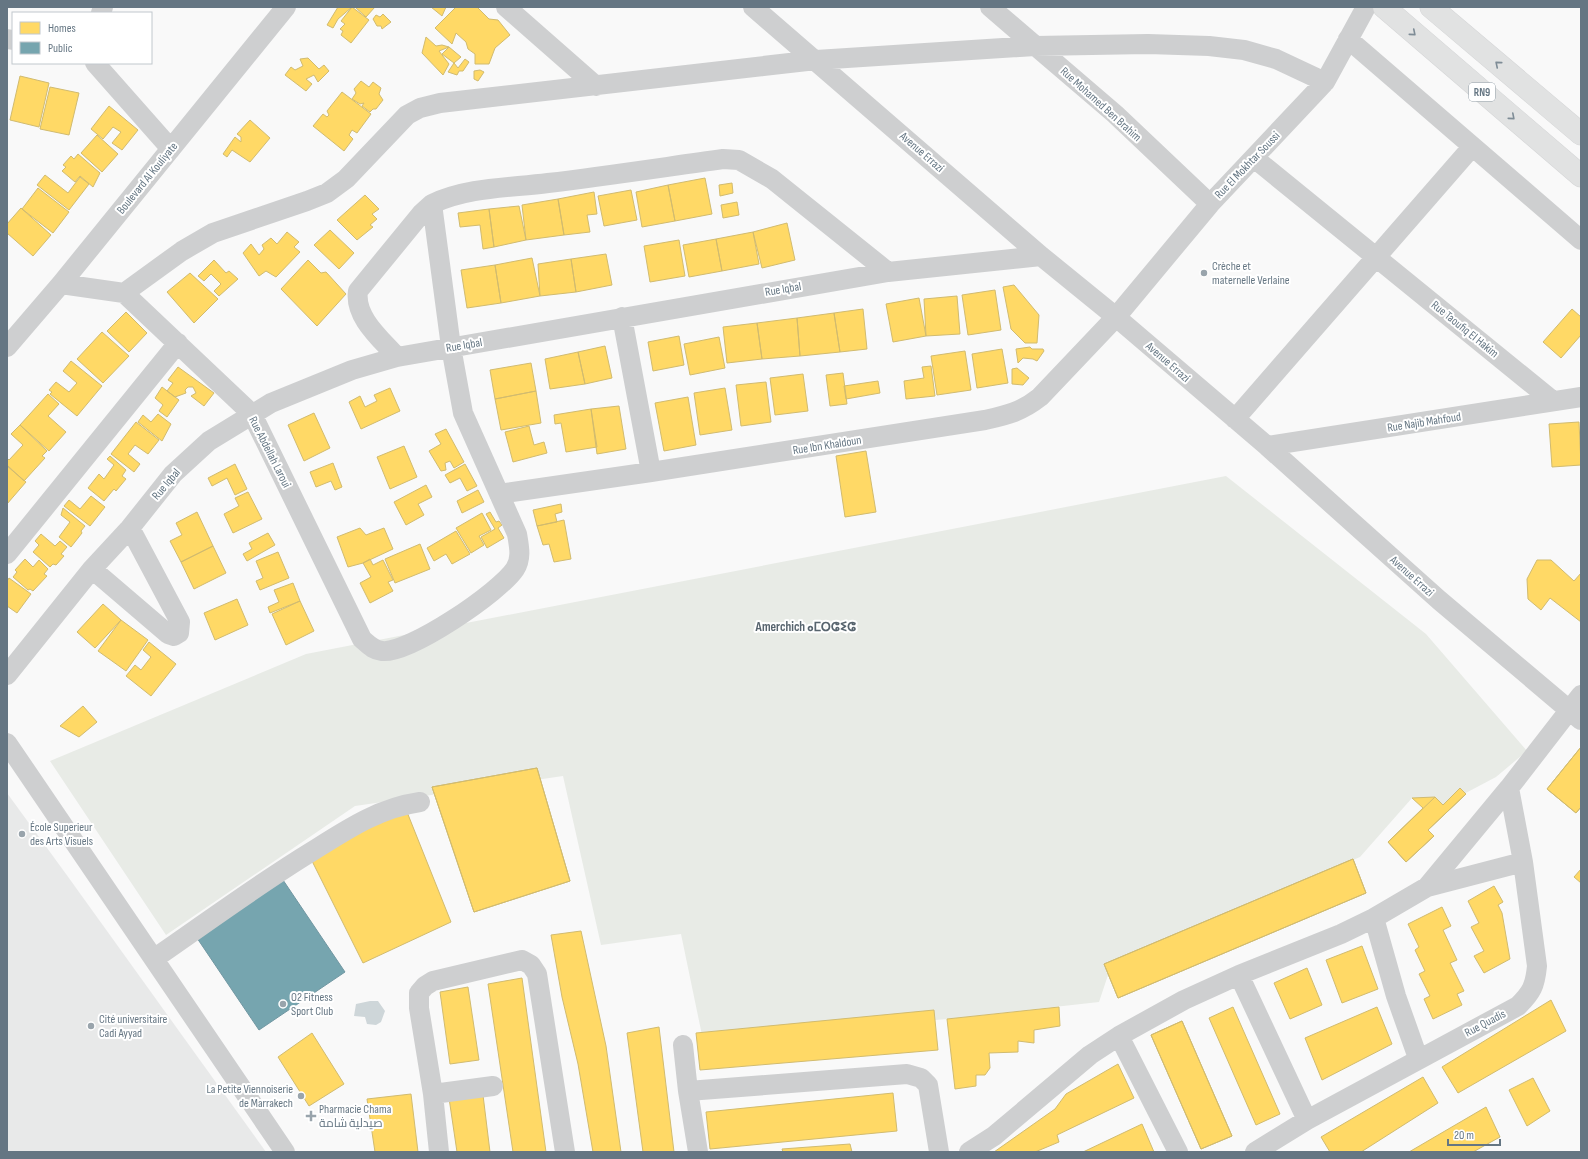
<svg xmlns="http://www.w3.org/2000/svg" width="1588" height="1159" font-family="'Sofia Sans Condensed',Cairo,'Noto Sans Tifinagh',sans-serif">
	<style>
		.built { fill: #e8e9e9 }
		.green { fill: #e8ebe6 }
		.water { fill: #ced6d9 }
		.homes { fill: #ffd966; stroke: #d1bb6f }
		.public { fill: #76a5af; stroke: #7197a2 }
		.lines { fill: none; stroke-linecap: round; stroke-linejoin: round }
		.major-casing { stroke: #d5d6d7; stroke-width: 23 }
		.minor { stroke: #cecfd0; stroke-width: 20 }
		.major { stroke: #e1e2e2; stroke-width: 22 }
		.oneway { stroke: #7e8c96 }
		.poi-dot { fill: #99a4ac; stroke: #fff; stroke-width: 1.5 }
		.labels { text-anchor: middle; stroke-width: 4; stroke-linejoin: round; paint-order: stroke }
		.shield { fill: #fff; stroke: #939fa8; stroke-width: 1 }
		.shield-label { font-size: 11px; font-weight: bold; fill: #657683 }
		.street-label { font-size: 12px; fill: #657683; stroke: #fff }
		.poi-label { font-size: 12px; fill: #657683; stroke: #fff; text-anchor: start }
		.neighbourhood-label { font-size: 13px; font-weight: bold; fill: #57646e; stroke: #fff }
	</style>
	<rect width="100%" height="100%" fill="#f9f9f9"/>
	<path class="built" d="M7,793L66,874L266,1152H7Z"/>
	<path class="green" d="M1226,476L1426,634L1527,751L1496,777L1443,805L1412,798L1360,857L1112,963L1099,1002L947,1019L703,1040L681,934L601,945L563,776L355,806L166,935L50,761L306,654Z"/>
	<path class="water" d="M370,1001H378L385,1011L381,1022L376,1025L367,1024L365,1017L354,1016L356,1004Z"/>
	<path class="homes" d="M338,7H352L338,19L333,28L327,25Z
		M352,7L369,20L351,43L341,35L343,31L340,29L345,24L341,21Z
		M355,7H375L366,17Z
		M431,7H446L442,16Z
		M456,7H477L489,19L498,20L510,35L495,48L489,64H475V54L468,49L466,42L456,33L452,44L435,28Z
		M383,14L391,22L382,29L381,26H377L373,19L376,15L380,17Z
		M426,37L436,46L442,45L449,47L439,51L449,64L443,75L422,53Z
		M449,47L461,57L454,63L442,54Z
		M308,58L319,69L324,65L329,71L318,82L314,75L306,79L312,84L306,91L285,75L291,67L295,70L303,66L300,59Z
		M465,59L469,62L463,71H459L457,75L448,72L454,63L458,68Z
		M480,70L484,72L478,81L474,79V71Z
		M20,76L49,83L39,127L10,120Z
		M361,81L369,87L373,82L381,88L379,94L383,100L376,109H373L370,112L362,106L364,103L360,104L352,99L356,93L354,89Z
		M50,87L79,93L69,135L40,129Z
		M342,92L371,114L357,133L352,130L349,135L353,139L344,151L313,126L323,114L327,117L329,115L327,111Z
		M109,106L138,130L122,150L112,143L121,132L113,127L103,139L91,129Z
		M250,120L270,138L250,162L232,150L227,157L223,154L235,137L241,142V137L237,134Z
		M97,135L118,154L102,172L81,153Z
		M78,154L100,173L93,187L80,176L75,182L62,171L66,167L63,165L71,156L74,159Z
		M45,175L68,193L80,177L89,184L69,210L37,185Z
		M705,178L712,214L675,221L668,185Z
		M732,183L733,193L720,196L719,185Z
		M668,185L675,221L642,227L636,192Z
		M38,188L69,212L53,233L22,209Z
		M631,190L637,220L604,226L598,196Z
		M594,192L597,214L587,215L590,232L564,235L558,199Z
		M365,195L379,209L372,214L377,219L370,225L373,227L357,240L337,220Z
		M558,199L564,235L526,240L522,205Z
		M737,202L739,215L723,218L721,205Z
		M519,206L526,240L494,247L489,209Z
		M21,208L51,235L33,256L7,233V224Z
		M489,209L494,247L483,249L480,225L460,227L458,213Z
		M787,223L795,260L762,268L753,232Z
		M330,230L354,253L339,269L314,245Z
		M287,232L299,242L294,247L300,252L276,277L266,271L259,276L243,253L251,244L259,255L264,249L262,245L271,238L277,244Z
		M753,232L759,264L722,271L716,239Z
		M716,239L722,271L689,277L683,245Z
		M679,240L685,276L650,282L644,246Z
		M606,254L612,285L576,292L571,259Z
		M532,258L540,296L501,303L495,265Z
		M571,259L576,292L540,296L538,264Z
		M214,260L226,273L229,271L238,279L219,296L214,291L221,284L211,274L204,281L198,276Z
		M308,260L321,273L326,272L346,294L317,326L281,289Z
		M495,265L501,303L467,308L461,270Z
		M190,273L218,299L194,323L167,292Z
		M1014,285L1039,315L1037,343H1025L1011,329L1003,287Z
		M995,290L1001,330L968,335L962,295Z
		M957,296L960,334L926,336L924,299Z
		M919,298L926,336L893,342L886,304Z
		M863,309L867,349L840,352L834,313Z
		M1572,309L1581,317V335L1561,358L1543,342Z
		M126,312L147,333L129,352L107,331Z
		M834,313L840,352L800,356L797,318Z
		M797,318L800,356L762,359L757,323Z
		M757,323L762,359L727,363L723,327Z
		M102,332L129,356L103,383L77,359Z
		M679,336L684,365L653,371L648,342Z
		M719,337L725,368L690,375L684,344Z
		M605,346L612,378L585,384L578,352Z
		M1030,347L1032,349H1043L1044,351L1037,361L1033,359L1023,358L1018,363L1016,349Z
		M1002,349L1008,383L977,388L972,354Z
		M965,351L971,390L937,395L931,356Z
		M578,352L585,384L550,389L545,359Z
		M71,361L102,386L77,416L50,394L52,392L49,390L56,382L69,392L77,383L63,371Z
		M531,363L536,391L495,399L490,370Z
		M931,366L935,396L906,399L904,381L924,378L922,367Z
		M178,367L214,393L204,406L191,396L196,393L193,387H188L185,390L186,393L175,397L167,391L173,383L168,380Z
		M1017,368L1029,378L1023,385L1012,384V369Z
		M843,373L847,404L830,406L826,375Z
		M803,374L808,411L775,415L770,378Z
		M878,381L880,393L846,399L844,386Z
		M766,382L771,422L741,426L736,385Z
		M162,387L179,400L167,417L159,411L163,405L155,398Z
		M390,388L400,411L361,429L349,402L360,396L365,407L377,401L374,395Z
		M725,388L732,430L700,435L694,393Z
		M536,391L541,423L501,430L495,399Z
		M48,394L59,404L48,416L66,432L49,451L20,425Z
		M688,397L696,445L664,451L655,403Z
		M619,406L626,449L597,454L591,409Z
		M591,409L597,447L566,452L561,423L555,424L554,415Z
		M314,413L330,448L304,461L288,425Z
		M158,414L171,424L162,441L138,422L143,415L151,422Z
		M136,422L159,440L148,454L135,445L128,454L140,464L134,472L111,454Z
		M1579,422L1581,465L1552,467L1549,424Z
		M20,425L47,451L42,456L45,458L24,481L7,465V458L9,460L23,445L11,434Z
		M529,426L534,445L544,442L547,453L513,462L505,432Z
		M446,429L464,462L454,468L450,461L445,463L446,470L441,471L429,451L441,444L435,434Z
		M404,446L417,477L390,489L377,457Z
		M866,451L876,512L845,517L836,456Z
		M110,456L126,470L122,476L126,479L116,491L114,489L104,501L88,488L99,474L104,479L114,465L107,459Z
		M333,463L342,487L335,490L331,481L316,487L310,472Z
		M235,464L247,489L235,495L227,478L212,486L208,478Z
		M465,464L477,486L467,491L460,478L450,483L445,475Z
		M7,466L26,482L7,504Z
		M426,485L432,497L418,504L424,515L406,525L394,502Z
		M478,490L484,502L462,513L457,501Z
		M248,492L262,519L233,533L224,514L239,506L235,498Z
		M91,496L105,507L90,526L64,506L69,500L80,509Z
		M561,504L562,512L555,514L557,522L537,526L533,510Z
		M63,508L85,526L81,531L82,533L71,547L59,537L70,522L61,515Z
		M197,512L213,546L181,562L170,541L182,535L176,523Z
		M490,512L496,522L499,521L502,525L498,528L504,538L487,548L481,537L495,529L486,514Z
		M482,513L491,530L479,536L484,545L471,553L456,528Z
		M564,520L571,559L554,562L549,544L543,545L537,526Z
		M360,528L366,535L384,528L393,549L363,563L348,567L337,537Z
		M456,531L470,554L452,564L446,554L434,561L427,548Z
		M268,533L275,545L247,561L243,554L252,549L249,543Z
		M41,534L55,546L60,541L67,547L61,554L64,556L56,565L53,564L50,567L33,552L39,545L35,541Z
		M420,544L430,569L395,583L385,559Z
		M213,546L226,573L194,589L181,562Z
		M278,552L289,578L260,590L256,581L263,578L256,561Z
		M25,559L33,567L39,560L48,569L44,574L47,576L33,591L30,589L28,590L13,577L17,572L15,570Z
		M370,559L373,565L383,560L393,580L388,582L393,591L370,603L360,583L371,577L363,563Z
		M1537,560H1551L1574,581L1581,573V622L1550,598L1541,610L1528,599L1527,579Z
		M9,578L31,594L17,613L7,606V581Z
		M293,583L300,601L270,613L268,607L279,602L274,590Z
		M237,599L248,625L215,640L204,613Z
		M300,601L314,631L286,645L272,614Z
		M103,604L121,620L95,648L77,632Z
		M121,620L148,640L126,671L98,651Z
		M149,642L176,664L151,696L126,676L135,665L141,670L151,657L143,650Z
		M83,706L97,722L79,737L60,726Z
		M1581,747V807L1576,813L1547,789Z
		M1581,747V807L1576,813L1547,789Z
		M537,768L570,881L474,912L432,787Z
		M537,768L570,881L474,912L432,787Z
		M1460,788L1466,794L1428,830L1434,836L1406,862L1388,842L1423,808L1412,798L1435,797L1443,805Z
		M1460,788L1466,794L1428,830L1434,836L1406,862L1388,842L1435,797L1443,805Z
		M405,807L451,922L363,963L311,859Z
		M1353,859L1366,893L1118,998L1104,964Z
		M1353,859L1366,893L1118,998L1104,964Z
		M1581,869V883L1574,877Z
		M1494,886L1503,902L1498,905L1502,913L1510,959L1484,973L1474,956L1484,951L1471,927L1479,923L1468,901Z
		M1442,907L1451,926L1443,930L1457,960L1450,963L1464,991L1457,994L1462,1005L1433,1019L1424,999L1430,996L1419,974L1425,971L1415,950L1419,947L1408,924Z
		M581,931L606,1046L621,1152H593L578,1064L562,997L551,935Z
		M1362,946L1378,989L1342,1003L1326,960Z
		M1307,968L1322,1005L1290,1019L1274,983Z
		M522,978L546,1152H513L488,984Z
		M468,987L479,1060L450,1064L440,992Z
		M1551,1000L1566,1031L1458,1093L1442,1067Z
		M1059,1007L1060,1026L1034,1030V1043L1018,1041V1052L989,1053L990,1068L985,1075H976V1086L955,1089L947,1019Z
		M1233,1007L1280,1114L1256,1125L1209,1018Z
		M1377,1007L1392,1044L1322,1080L1305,1038Z
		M934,1010L938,1050L700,1070L696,1033Z
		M1182,1021L1232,1136L1201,1149L1151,1035Z
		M1182,1021L1232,1136L1201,1149L1151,1035Z
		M659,1027L674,1152H643L627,1033Z
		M312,1033L344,1084L309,1106L278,1057Z
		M1118,1064L1134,1098L1057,1135L1059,1142L1035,1152H994L1055,1109L1066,1094Z
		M1423,1077L1438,1103L1361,1152H1330L1321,1137Z
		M1533,1078L1550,1111L1527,1126L1509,1090Z
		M893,1093L897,1131L710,1149L706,1112Z
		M411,1094L418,1152H375L367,1099Z
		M483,1095L490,1152H457L449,1098Z
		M1486,1107L1500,1137L1473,1152H1409Z
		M1142,1124L1154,1152H1083Z
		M850,1144L852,1152H783L782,1149Z"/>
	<path class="public" d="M283,880L345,972L259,1030L197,938Z"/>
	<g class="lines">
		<defs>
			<path id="major" d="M1384,7L1581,176
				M1431,7L1581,134"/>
		</defs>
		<use href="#major" class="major-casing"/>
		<path class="minor" d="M506,7L596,86
			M753,7L1041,256L1116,317L1267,446L1439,600L1581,720
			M990,7L1115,114L1210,204
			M101,13L103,7
			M7,39L13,40
			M1348,39L1581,240
			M95,63L171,149
			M1254,158L1553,401
			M61,284L124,293L182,251L213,233L307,201L327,193L346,179L407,115L420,108L440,103L816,60L1035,46L1148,44L1209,46L1244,50L1276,59L1325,82
			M124,293L252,414L362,639C369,645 373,650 382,651C409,654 500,592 515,569C522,558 519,546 517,534L463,413L451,347L432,204C468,187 509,188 548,183C606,176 665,167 723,159L739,160L772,179L888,272
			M622,317L651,472
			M7,347L61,284L286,7
			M397,357C381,339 354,317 358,291L421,214L432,204
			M1235,419L1472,147
			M1267,446L1581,397
			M499,494L651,472L985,420C1007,415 1021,412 1040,397L1116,317L1210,204L1325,82L1366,7
			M7,554L178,343
			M92,569L168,634L174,636L179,633L180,622L130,528
			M7,675L92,569L130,528L173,474L209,441L271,403L352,370L397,357L888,272L1041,256
			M7,743L285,1152
			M1427,887L1509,788L1581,695
			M1374,918L1396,996L1418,1058
			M155,958C206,923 257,885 311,852C346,830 378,808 420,802
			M1239,975L1307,1120
			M1119,1036L1178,1152
			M683,1045L688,1091L698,1152
			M688,1091L907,1074L921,1078L928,1085L939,1152
			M433,1094L493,1086
			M439,1152L433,1094L419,1008V993L425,986L433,981L522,960L531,965L537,974L565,1152
			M969,1152L994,1136L1090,1055L1119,1036L1184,1000L1239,975L1341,934L1374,918L1427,887L1523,862
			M1255,1152L1307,1120L1518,1006C1532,992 1535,986 1537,966L1523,862L1509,788"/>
		<use href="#major" class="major"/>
	</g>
	<defs><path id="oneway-chevron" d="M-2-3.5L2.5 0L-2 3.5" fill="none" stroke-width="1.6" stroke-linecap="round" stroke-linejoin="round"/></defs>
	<g class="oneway">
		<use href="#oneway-chevron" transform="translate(1413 33) rotate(40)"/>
		<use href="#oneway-chevron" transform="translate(1498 64) rotate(-140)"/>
		<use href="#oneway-chevron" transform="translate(1512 117) rotate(41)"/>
	</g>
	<g class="poi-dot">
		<circle cx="1204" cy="273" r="4"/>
		<circle cx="22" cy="834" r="4"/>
		<circle cx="283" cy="1004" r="4"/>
		<circle cx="91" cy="1026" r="4"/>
		<circle cx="301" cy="1096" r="4"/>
		<path d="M309 1110h4v4h4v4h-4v4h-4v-4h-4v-4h4z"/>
	</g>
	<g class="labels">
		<rect class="shield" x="1469" y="83" width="26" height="18" rx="3"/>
		<g class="shield-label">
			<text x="1482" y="96">RN9</text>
		</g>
		<g class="street-label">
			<text transform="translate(1101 104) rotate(42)" y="4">Rue Mohamed Ben Brahim</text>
			<text transform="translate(922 152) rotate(41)" y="4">Avenue Errazi</text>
			<text transform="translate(1247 165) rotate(-46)" y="4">Rue El Mokhtar Soussi</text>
			<text transform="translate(147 178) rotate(-51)" y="4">Boulevard Al Kouliyate</text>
			<text transform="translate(783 289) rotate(-10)" y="4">Rue Iqbal</text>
			<text transform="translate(1465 329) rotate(39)" y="4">Rue Taoufiq El Hakim</text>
			<text transform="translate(464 345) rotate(-10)" y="4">Rue Iqbal</text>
			<text transform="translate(1168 362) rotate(41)" y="4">Avenue Errazi</text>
			<text transform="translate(1424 422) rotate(-9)" y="4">Rue Najib Mahfoud</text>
			<text transform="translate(827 445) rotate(-9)" y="4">Rue Ibn Khaldoun</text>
			<text transform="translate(270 452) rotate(63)" y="4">Rue Abdellah Laroui</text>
			<text transform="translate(166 484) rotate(-50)" y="4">Rue Iqbal</text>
			<text transform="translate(1412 576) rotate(42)" y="4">Avenue Errazi</text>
			<text transform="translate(1485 1023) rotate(-28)" y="4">Rue Quadis</text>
		</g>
		<g class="poi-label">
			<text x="1212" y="270">Crèche et<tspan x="1212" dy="14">maternelle Verlaine</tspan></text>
			<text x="30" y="831">École Superieur<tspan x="30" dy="14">des Arts Visuels</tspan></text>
			<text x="291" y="1001">O2 Fitness<tspan x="291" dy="14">Sport Club</tspan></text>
			<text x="99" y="1023">Cité universitaire<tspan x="99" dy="14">Cadi Ayyad</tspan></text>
			<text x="293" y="1093" text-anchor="end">La Petite Viennoiserie<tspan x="293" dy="14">de Marrakech</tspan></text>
			<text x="319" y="1113">Pharmacie Chama<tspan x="319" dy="14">صيدلية شامة</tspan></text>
		</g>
		<g class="neighbourhood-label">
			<text x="806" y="631">Amerchich ⴰⵎⵔⵛⵉⵛ</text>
		</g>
	</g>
	<rect width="1588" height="1159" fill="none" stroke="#657683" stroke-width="16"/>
	<rect x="12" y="12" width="140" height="52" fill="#ffffff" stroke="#c1c8cd"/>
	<rect x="20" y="22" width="20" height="12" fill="#ffd966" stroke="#c1c8cd"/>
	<text x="48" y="32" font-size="12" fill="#657683">Homes</text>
	<rect x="20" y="42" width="20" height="12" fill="#76a5af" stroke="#c1c8cd"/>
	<text x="48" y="52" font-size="12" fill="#657683">Public</text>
	<path d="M1448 1139v6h52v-6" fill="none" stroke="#657683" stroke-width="2"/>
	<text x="1454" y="1139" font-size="12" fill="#657683" stroke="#ffffff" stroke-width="3" paint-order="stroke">20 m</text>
</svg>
